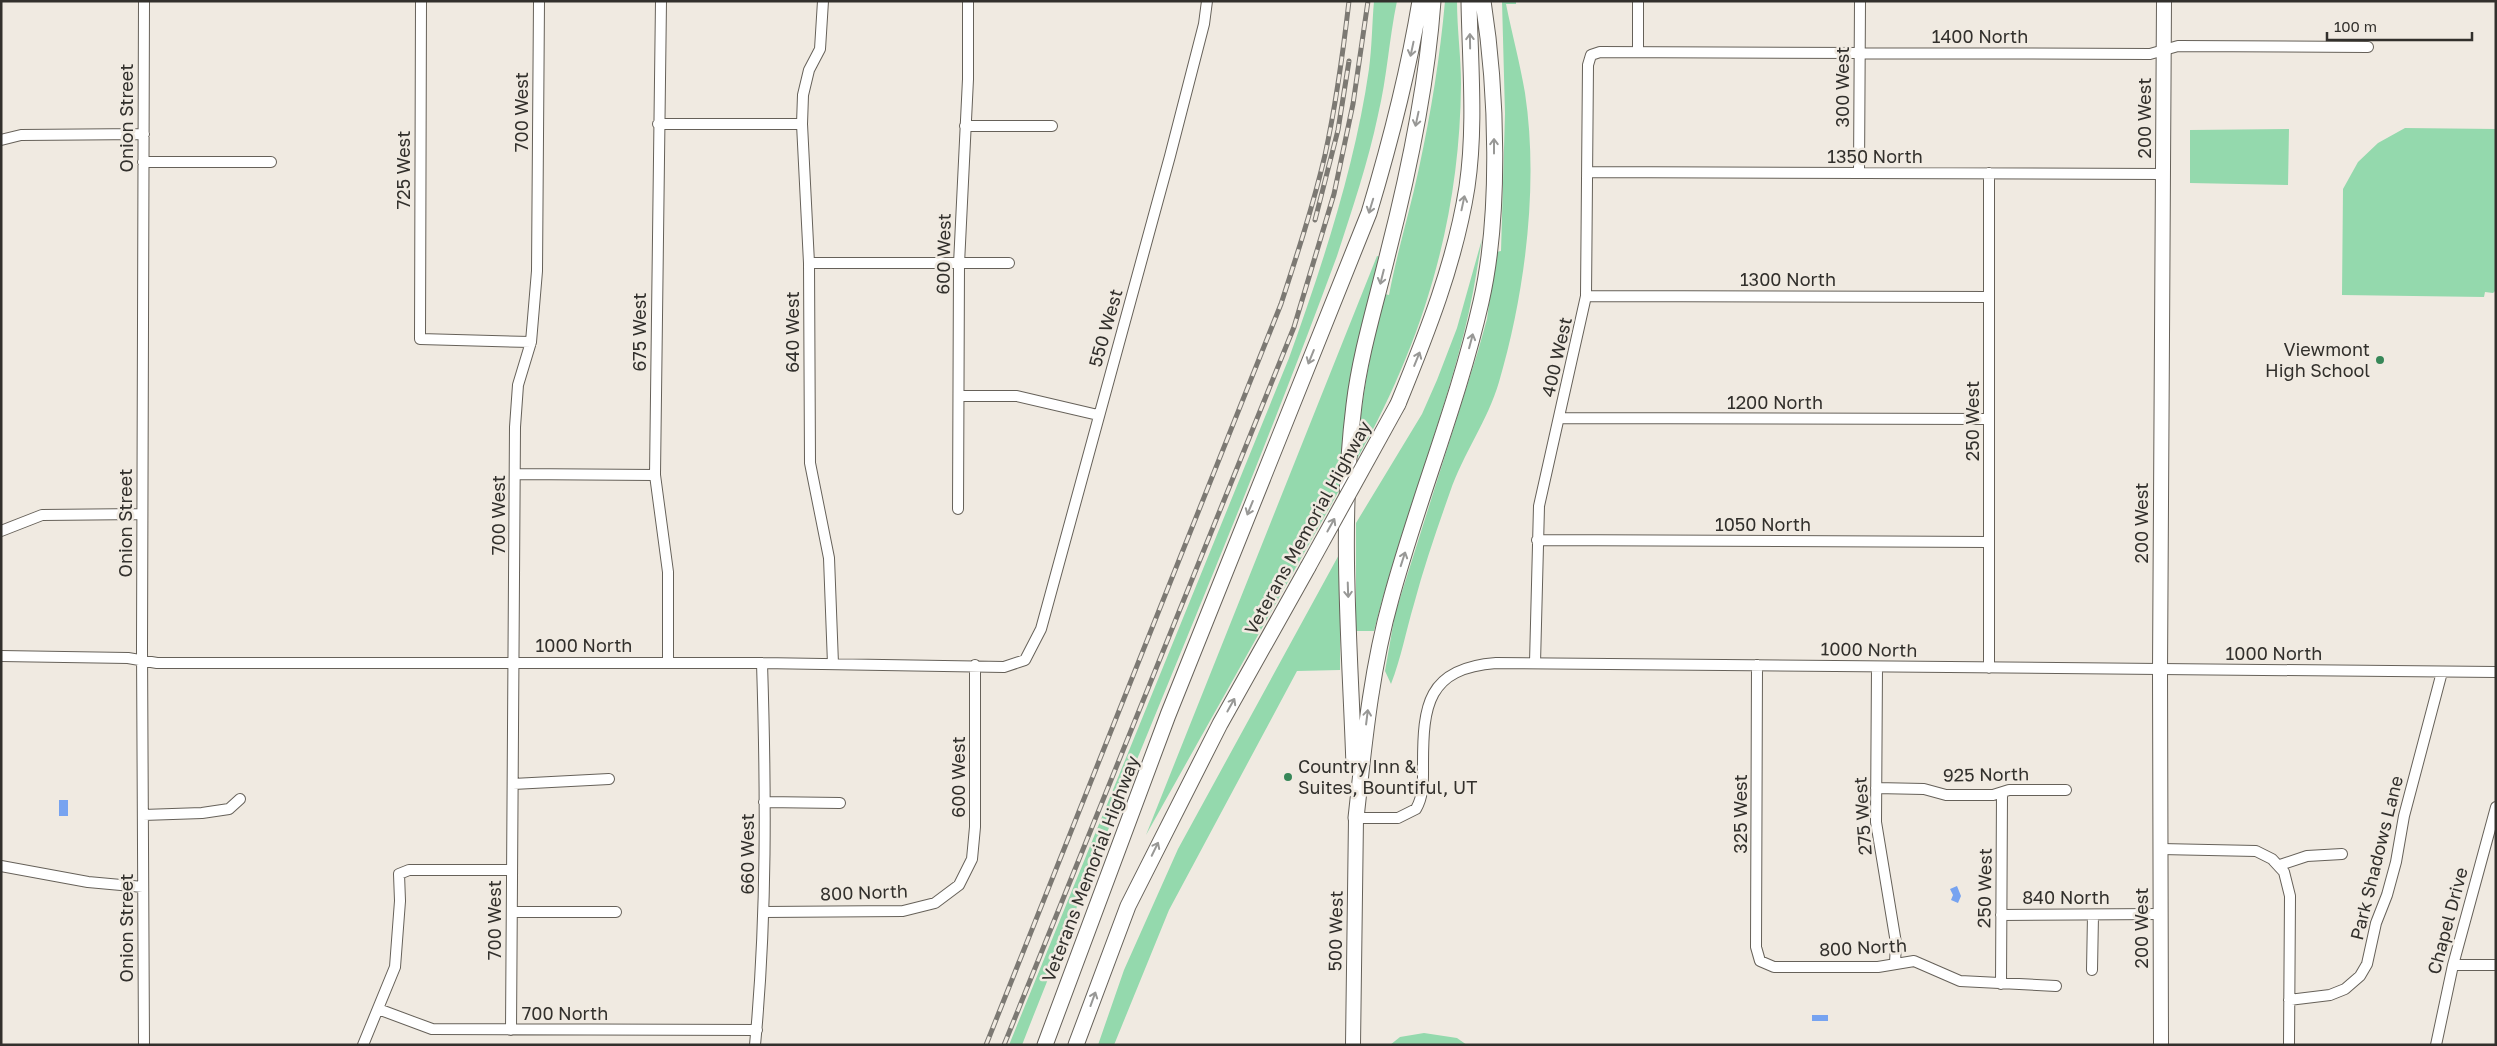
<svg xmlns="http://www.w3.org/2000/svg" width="2497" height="1046" font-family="'Golos Text',sans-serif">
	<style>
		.green { fill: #94d9ad }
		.water { fill: #77a3f0 }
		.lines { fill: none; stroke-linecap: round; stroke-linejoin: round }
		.minor-casing { stroke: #666159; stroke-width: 12 }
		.major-casing { stroke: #666159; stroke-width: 16 }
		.highway-casing { stroke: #666159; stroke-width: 17 }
		.minor { stroke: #fff; stroke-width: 10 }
		.major { stroke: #fff; stroke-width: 14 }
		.highway { stroke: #fff; stroke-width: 15 }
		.rail-casing { stroke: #7c7973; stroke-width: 5 }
		.rail { stroke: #f0eae1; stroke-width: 3; stroke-dasharray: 9; stroke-linecap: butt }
		.highway-bridge-casing { stroke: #666159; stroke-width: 17; stroke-linecap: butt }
		.highway-bridge { stroke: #fff; stroke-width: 15 }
		.oneway { stroke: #989896 }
		.poi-dot { fill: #378758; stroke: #f0eae1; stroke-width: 2 }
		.labels { text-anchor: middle; stroke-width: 5; stroke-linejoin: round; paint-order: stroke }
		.street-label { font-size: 18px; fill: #32302c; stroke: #f0eae1 }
		.poi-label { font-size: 18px; fill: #32302c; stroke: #f0eae1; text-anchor: end }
	</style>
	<rect width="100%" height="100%" fill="#f0eae1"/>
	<path class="green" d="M1374,1H1397C1389,39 1387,78 1378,115C1368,163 1352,210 1337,256C1239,522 1125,781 1022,1045H1009L1289,358C1322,266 1355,167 1369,69C1372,47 1372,24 1374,1Z
		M1445,1H1457C1457,29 1461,57 1461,84C1460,219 1423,342 1357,459C1360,403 1371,348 1385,294L1389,295C1397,252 1410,211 1419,168C1431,113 1440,57 1445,1Z
		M1502,1H1516V4H1506C1512,34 1520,63 1525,93C1539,185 1525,293 1499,382C1488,420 1463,454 1450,492C1437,529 1424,566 1414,604C1406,631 1401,658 1391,684L1385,671L1395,614L1478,351L1487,319L1496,252L1501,251L1505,114Z
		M2405,128L2496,129V290L2493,293L2485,292L2484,297L2342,295L2343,189L2358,162L2378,143Z
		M2289,129L2288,185L2190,183V130Z
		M1482,239C1477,270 1472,302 1464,333C1439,433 1399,530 1374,631H1356V523L1422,414L1437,380L1457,328Z
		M1377,256L1381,257L1348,390L1342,454L1341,487L1146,835Z
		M1341,551L1340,670L1297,671L1169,910L1114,1045H1098L1124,970L1178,849Z
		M1424,1033L1457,1038L1467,1045H1390L1400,1037Z"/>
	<path class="water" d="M59,800H68V816H59Z
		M1957,886L1961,896L1958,903L1951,900L1953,895L1950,889Z
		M1812,1015H1828V1021H1812Z"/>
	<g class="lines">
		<defs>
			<path id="minor" d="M421,1L420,339L531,342
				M661,1L655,475L668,572V662
				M823,1L820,49L809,70L803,95L802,124L809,263L810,463L829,558L833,664
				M1638,52V1
				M658,124H802
				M965,126H1052
				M1,140L21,135L144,134
				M143,162H271
				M1587,172L2163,174
				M1859,173L1860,1
				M1989,173V668
				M809,263H1009
				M1586,296L1989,297
				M960,396H1017L1098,415
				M1560,418L1989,419
				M515,474L655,475
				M958,509L959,264L968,79V1
				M1,531L42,515L142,514
				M1537,540L1989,542
				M1,656L128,658L157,663H762L1004,667L1025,660L1041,629L1170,156L1204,24L1207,1
				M1535,663L1539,506L1586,296L1588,65L1591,55L1600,52L2150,54L2178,46L2368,47
				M1757,665L1756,947L1760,961L1774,967H1878L1914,961L1960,981L2056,986
				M1877,667L1876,822L1896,943L1895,963
				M513,784L609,779
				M1876,788L1924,789L1946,795H1993L2009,790H2066
				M764,802L840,803
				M143,815L202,813L229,809L240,799
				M1356,818H1398L1416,809C1424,795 1423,780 1423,764C1423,706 1427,668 1496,663L2496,672
				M2161,849L2256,851L2272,859L2284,872L2290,896L2289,1045
				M2280,865L2307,856L2342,854
				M1,866L88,882L143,887
				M512,912H616
				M764,912L903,911L935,903L959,885L972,859L975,827V665
				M2001,915L2161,914
				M2453,965H2496
				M2092,970L2093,915
				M2001,984L2002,793
				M2289,1000L2330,995L2345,989L2360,976L2367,964L2376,923L2387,895L2396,862L2404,816L2442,672
				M378,1009L432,1029L757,1030
				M511,1030L515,427L518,385L531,342L537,271L539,1
				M144,1045L142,648L144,1
				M363,1045L395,967L400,901L399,874L409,870H512
				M755,1045C767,918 766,790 762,663
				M2436,1045L2453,965L2496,807"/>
			<path id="major" d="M1353,1045L1356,818
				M2161,1045L2160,670L2164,1"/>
			<path id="highway" d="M1398,404C1427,333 1455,263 1467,187C1476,126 1470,63 1469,1
				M1354,766C1350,647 1339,524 1354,405C1360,354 1376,303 1388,253C1409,171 1427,86 1433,1
				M1356,818C1364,745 1371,670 1391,599C1418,499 1458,403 1481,302C1501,215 1497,90 1483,1
				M1045,1045L1168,715L1369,213C1390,143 1408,74 1420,1
				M1076,1045L1128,906L1220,724L1308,567"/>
		</defs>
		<use href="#minor" class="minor-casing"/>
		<use href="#major" class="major-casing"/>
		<use href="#highway" class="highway-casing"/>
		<use href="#minor" class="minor"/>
		<use href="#major" class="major"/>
		<use href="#highway" class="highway"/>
		<defs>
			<path id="rail" d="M1315,220L1338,130L1349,61
				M986,1045L1281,304C1297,255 1313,206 1325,155C1336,104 1343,53 1349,1
				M1004,1045L1294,327L1334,194L1353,104L1368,1"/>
		</defs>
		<use href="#rail" class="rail-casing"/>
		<use href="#rail" class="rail"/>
		<defs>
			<path id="highway-bridge" d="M1308,567L1398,404"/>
		</defs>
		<use href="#highway-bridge" class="highway-bridge-casing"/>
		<use href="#highway-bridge" class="highway-bridge"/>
	</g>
	<defs><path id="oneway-shaft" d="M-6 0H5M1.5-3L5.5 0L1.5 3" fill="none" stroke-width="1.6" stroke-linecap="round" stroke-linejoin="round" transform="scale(1.25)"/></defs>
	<g class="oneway">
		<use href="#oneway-shaft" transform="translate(1470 41) rotate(-91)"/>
		<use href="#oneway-shaft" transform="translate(1412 49) rotate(102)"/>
		<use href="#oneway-shaft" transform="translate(1417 119) rotate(102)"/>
		<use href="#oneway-shaft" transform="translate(1494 146) rotate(-90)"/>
		<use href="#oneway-shaft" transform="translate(1463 203) rotate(-78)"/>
		<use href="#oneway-shaft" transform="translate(1371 206) rotate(107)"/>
		<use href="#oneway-shaft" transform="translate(1382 277) rotate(104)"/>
		<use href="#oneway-shaft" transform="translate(1471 341) rotate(-75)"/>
		<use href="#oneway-shaft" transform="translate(1311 357) rotate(112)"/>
		<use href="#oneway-shaft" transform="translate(1417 359) rotate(-68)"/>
		<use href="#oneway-shaft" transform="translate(1250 508) rotate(112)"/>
		<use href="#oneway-shaft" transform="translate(1331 525) rotate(-61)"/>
		<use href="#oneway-shaft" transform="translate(1403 559) rotate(-72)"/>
		<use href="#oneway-shaft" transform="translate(1348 590) rotate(88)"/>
		<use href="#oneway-shaft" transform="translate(1231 705) rotate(-61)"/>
		<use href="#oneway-shaft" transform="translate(1367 717) rotate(-83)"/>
		<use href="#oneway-shaft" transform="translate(1155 849) rotate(-64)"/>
		<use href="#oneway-shaft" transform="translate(1093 999) rotate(-70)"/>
	</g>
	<g class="poi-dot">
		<circle cx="2380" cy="360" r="5"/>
		<circle cx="1288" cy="777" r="5"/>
	</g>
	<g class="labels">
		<g class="street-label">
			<text x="1980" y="43">1400 North</text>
			<text transform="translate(1843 87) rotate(-90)" y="6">300 West</text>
			<text transform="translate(522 112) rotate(-90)" y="6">700 West</text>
			<text transform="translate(127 118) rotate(-90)" y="6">Onion Street</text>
			<text transform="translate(2145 118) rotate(-90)" y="6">200 West</text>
			<text x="1875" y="163">1350 North</text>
			<text transform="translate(404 170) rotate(-90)" y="6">725 West</text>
			<text transform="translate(944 254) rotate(-89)" y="6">600 West</text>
			<text x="1788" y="286">1300 North</text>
			<text transform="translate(1106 328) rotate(-74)" y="6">550 West</text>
			<text transform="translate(640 332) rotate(-90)" y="6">675 West</text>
			<text transform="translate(793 332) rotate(-90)" y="6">640 West</text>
			<text transform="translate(1557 357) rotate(-77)" y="6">400 West</text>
			<text x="1775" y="409">1200 North</text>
			<text transform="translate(1973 421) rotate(-90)" y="6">250 West</text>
			<text transform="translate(499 515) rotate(-90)" y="6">700 West</text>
			<text transform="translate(126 523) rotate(-90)" y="6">Onion Street</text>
			<text transform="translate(2142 523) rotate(-90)" y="6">200 West</text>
			<text x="1763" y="531">1050 North</text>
			<text transform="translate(1308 528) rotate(-61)" y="6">Veterans Memorial Highway</text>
			<text x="584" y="652">1000 North</text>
			<text transform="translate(1869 650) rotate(1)" y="6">1000 North</text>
			<text x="2274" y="660">1000 North</text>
			<text transform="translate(1986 775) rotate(-1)" y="6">925 North</text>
			<text transform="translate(959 777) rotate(-90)" y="6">600 West</text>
			<text transform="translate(1741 814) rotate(-90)" y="6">325 West</text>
			<text transform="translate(1863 816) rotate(-94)" y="6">275 West</text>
			<text transform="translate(748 854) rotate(-90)" y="6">660 West</text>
			<text transform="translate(2377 858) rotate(-76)" y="6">Park Shadows Lane</text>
			<text transform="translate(1091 869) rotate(-69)" y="6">Veterans Memorial Highway</text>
			<text transform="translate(1985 888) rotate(-89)" y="6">250 West</text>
			<text transform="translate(864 893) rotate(-2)" y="6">800 North</text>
			<text x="2066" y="904">840 North</text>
			<text transform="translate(495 920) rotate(-90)" y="6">700 West</text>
			<text transform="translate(2448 921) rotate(-75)" y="6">Chapel Drive</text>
			<text transform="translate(127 928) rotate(-90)" y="6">Onion Street</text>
			<text transform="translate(2142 928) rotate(-90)" y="6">200 West</text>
			<text transform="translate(1336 931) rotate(-89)" y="6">500 West</text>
			<text transform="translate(1863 948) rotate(-3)" y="6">800 North</text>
			<text x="565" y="1020">700 North</text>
		</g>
		<g class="poi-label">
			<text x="2370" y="356">Viewmont<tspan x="2370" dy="21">High School</tspan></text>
			<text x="1298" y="773" text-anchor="start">Country Inn &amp;<tspan x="1298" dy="21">Suites, Bountiful, UT</tspan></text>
		</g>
	</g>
	<rect width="2497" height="1046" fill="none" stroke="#32302c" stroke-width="5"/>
	<path d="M2327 32v8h145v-8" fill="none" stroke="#32302c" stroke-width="2.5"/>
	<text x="2334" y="32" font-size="15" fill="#32302c" stroke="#f0eae1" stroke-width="4" paint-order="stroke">100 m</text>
</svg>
